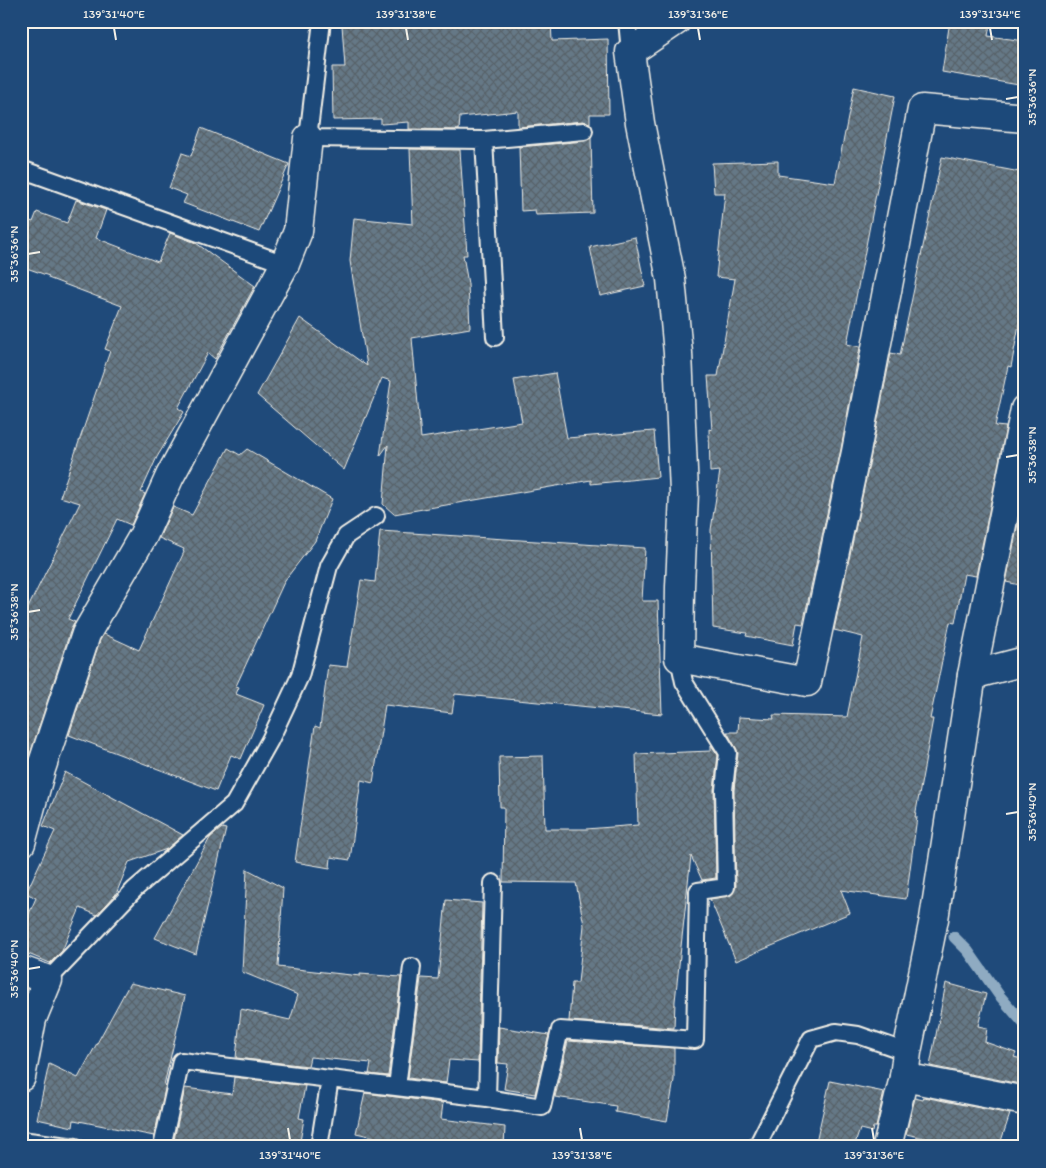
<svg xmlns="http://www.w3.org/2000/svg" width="1046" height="1168" font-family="Itim,sans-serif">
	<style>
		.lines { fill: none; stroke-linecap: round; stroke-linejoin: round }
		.stream { stroke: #8fabc2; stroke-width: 11 }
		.building { fill: url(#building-cross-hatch); stroke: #f4f1e8 }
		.lane-casing { stroke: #f4f1e8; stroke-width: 20 }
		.street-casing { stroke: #f4f1e8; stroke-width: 31 }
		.secondary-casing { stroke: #f4f1e8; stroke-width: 31 }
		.lane { stroke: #1f4a7a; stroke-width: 16 }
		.street { stroke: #1f4a7a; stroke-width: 28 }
		.secondary { stroke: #1f4a7a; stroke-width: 28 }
		.ticks { fill: none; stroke: #f4f1e8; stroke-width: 2 }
		.neatline { fill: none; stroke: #f4f1e8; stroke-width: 2 }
		.ticks-label { font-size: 12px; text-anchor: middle; fill: #f4f1e8 }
	</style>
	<defs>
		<pattern id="building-cross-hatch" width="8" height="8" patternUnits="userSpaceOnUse" patternTransform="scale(1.25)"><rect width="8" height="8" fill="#657886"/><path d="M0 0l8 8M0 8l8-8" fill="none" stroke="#586269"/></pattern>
	</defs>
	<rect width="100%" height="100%" fill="#1f4a7a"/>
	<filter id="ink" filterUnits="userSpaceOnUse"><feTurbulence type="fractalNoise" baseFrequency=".02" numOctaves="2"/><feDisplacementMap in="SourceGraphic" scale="10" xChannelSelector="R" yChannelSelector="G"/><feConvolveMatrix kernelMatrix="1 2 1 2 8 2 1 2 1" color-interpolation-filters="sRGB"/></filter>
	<g filter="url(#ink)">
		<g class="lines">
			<path class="stream" d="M954,937L968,951L999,995L1025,1025"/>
		</g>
		<path class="building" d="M370,21H551L552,41L608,39L609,114H590V123L583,121L518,127V111L460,117L459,130L409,129V122L381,124V119L333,120L332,67H345L342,25L370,23Z
			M950,21H973L990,24L988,36L1025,41V86L942,72Z
			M854,87L895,96L847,344L860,347L841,449L803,624L797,623L793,645L746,636L747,633L713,628L711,530L720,471L710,472L709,429L712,430L708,376H718L735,279L716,277L725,193H714L712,163L778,161V175L835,183Z
			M201,128L289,164L259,232L183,203L187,195L169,188L182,153L191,156Z
			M591,138L593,213L536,215L535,210L521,211L519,147L585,141Z
			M410,149L460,150L467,255H463L468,284L470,328L412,338L421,438L522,422L514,380L555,373L567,438L654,431L658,477L591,484V480L394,514L383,504L388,445L380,456L391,381L382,378L344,470L257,395L300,318L367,366L350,261L354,218L413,224Z
			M942,157L1025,173V293L1011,367L1008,366L995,426L1006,427L976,576L964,574L955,623L950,622L930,719H933L915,817H917L906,899L841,890L850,913L736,961L710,899L731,895L736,887L734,790L738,753L736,748L727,732H738L739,717L774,719L773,715L847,717L863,637L834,630L871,455L891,353L900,355Z
			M76,200L106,210L96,238L158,262L170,233L196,243L255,286L215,359L208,353L178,408L184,412L157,457L141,492L145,494L131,525L117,519L68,619L75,622L71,629L21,782V622L80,503L60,497L110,351L105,349L122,306L48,278L49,276L21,266V218L33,222L37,212L67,223Z
			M635,237L645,286L600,296L590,247Z
			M228,448L240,455L247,449L332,499L315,541L285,580L236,686L239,687L236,694L264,705L241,759L231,755L216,791L69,735L100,640L104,634L139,650L184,552L183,551L184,549L159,538L173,507L192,515Z
			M1025,490V586L1006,582Z
			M380,531L645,548L642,601H658L662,714L455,694L452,713L385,705L373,783L361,780L350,860L331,857L330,868L295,862L315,726L320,728L328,665L347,667L361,580L375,582Z
			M711,745L718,755L714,790L716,878L702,880L691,856L675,1001L674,1028L569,1021L572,983H578L584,925L576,883L503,882L504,807H500L499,757L543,756L545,829H586L638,825L636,754L711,751Z
			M65,772L183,835L167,849L129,862L116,894L97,915L80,908L62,951L50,963L21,951V932L36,898L26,893L55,831L43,826Z
			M222,828L226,829L196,954L155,938L210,838Z
			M247,869L283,888L278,967L360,976V974L401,977L388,1076L369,1074L371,1063L310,1057L308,1066L236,1058L241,1009L290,1020L298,995L242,972Z
			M446,900L482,903L478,1062L449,1060L446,1083L408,1078L421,978L438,979Z
			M130,983L185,996L164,1085H166L154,1136L74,1120L73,1127L37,1119L49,1064L78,1078Z
			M946,983L986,994L978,1026L987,1028L985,1042L1016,1053L1014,1057L1025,1060V1071L1020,1084L930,1066Z
			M499,1027L549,1035L535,1094L504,1089L508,1064L498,1063Z
			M568,1041L674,1048V1080L667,1121L615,1112L616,1106L555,1097Z
			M234,1077L305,1086L299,1118L304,1119L299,1147H232L174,1140L185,1088L232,1094Z
			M830,1081L884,1092L876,1127H873L872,1132L860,1129L854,1147H815Z
			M365,1093L443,1103L441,1119L505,1127L504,1147H372L374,1137L356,1133Z
			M924,1097L1010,1114L999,1147H965L906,1134L915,1098L923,1100Z"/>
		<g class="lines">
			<defs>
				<path id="lane" d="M322,21L308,138L484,140L584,131
					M627,21L630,52
					M484,140L495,337
					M21,169L285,264
					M48,980L135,889L234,804L270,740L300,676L329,566L346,536L376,516
					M397,1087L412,967
					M487,1098L493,883
					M21,1140L76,1147
					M757,1146L811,1039L836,1032L858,1035L907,1052
					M162,1147L181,1061L487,1098L542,1107L560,1030L695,1040L698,891L726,887L724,790L728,753L684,682L679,658
					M319,1147L330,1079"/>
				<path id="street" d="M676,21L630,52L640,123L671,279L678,353L684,493L680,587L679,658L807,682L856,452L922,109L1025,118
					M972,675L1025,661
					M21,843L41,769L86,634L143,536L170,476L285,264L298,231L308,138
					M21,970L48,980L32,1019L21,1077
					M904,1077L1025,1101"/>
				<path id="secondary" d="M887,1147L904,1077L907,1052L934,919L972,675L1025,409"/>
			</defs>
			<use href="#lane" class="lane-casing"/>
			<use href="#street" class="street-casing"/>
			<use href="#secondary" class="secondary-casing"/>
			<use href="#lane" class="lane"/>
			<use href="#street" class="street"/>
			<use href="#secondary" class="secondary"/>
		</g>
	</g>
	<path class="ticks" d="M114,28L116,40M406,28L408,40M698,28L700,40M990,28L992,40M1006,99L1018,97M28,254L40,252M1006,457L1018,455M28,612L40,610M1006,814L1018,812M28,969L40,967M288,1128L290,1140M580,1128L582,1140M872,1128L874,1140"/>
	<rect width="1046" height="1168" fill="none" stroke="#1f4a7a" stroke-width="55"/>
	<rect x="28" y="28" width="990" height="1112" class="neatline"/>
	<g class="ticks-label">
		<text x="114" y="18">139°31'40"E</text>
		<text x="406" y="18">139°31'38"E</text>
		<text x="698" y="18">139°31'36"E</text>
		<text x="990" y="18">139°31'34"E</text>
		<text transform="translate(1032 97) rotate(-90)" y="4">35°36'36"N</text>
		<text transform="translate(14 254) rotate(-90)" y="4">35°36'36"N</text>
		<text transform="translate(1032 455) rotate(-90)" y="4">35°36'38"N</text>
		<text transform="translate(14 612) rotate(-90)" y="4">35°36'38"N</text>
		<text transform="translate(1032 812) rotate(-90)" y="4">35°36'40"N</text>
		<text transform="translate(14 969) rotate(-90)" y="4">35°36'40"N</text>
		<text x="290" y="1159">139°31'40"E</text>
		<text x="582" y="1159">139°31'38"E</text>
		<text x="874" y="1159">139°31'36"E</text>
	</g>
</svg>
